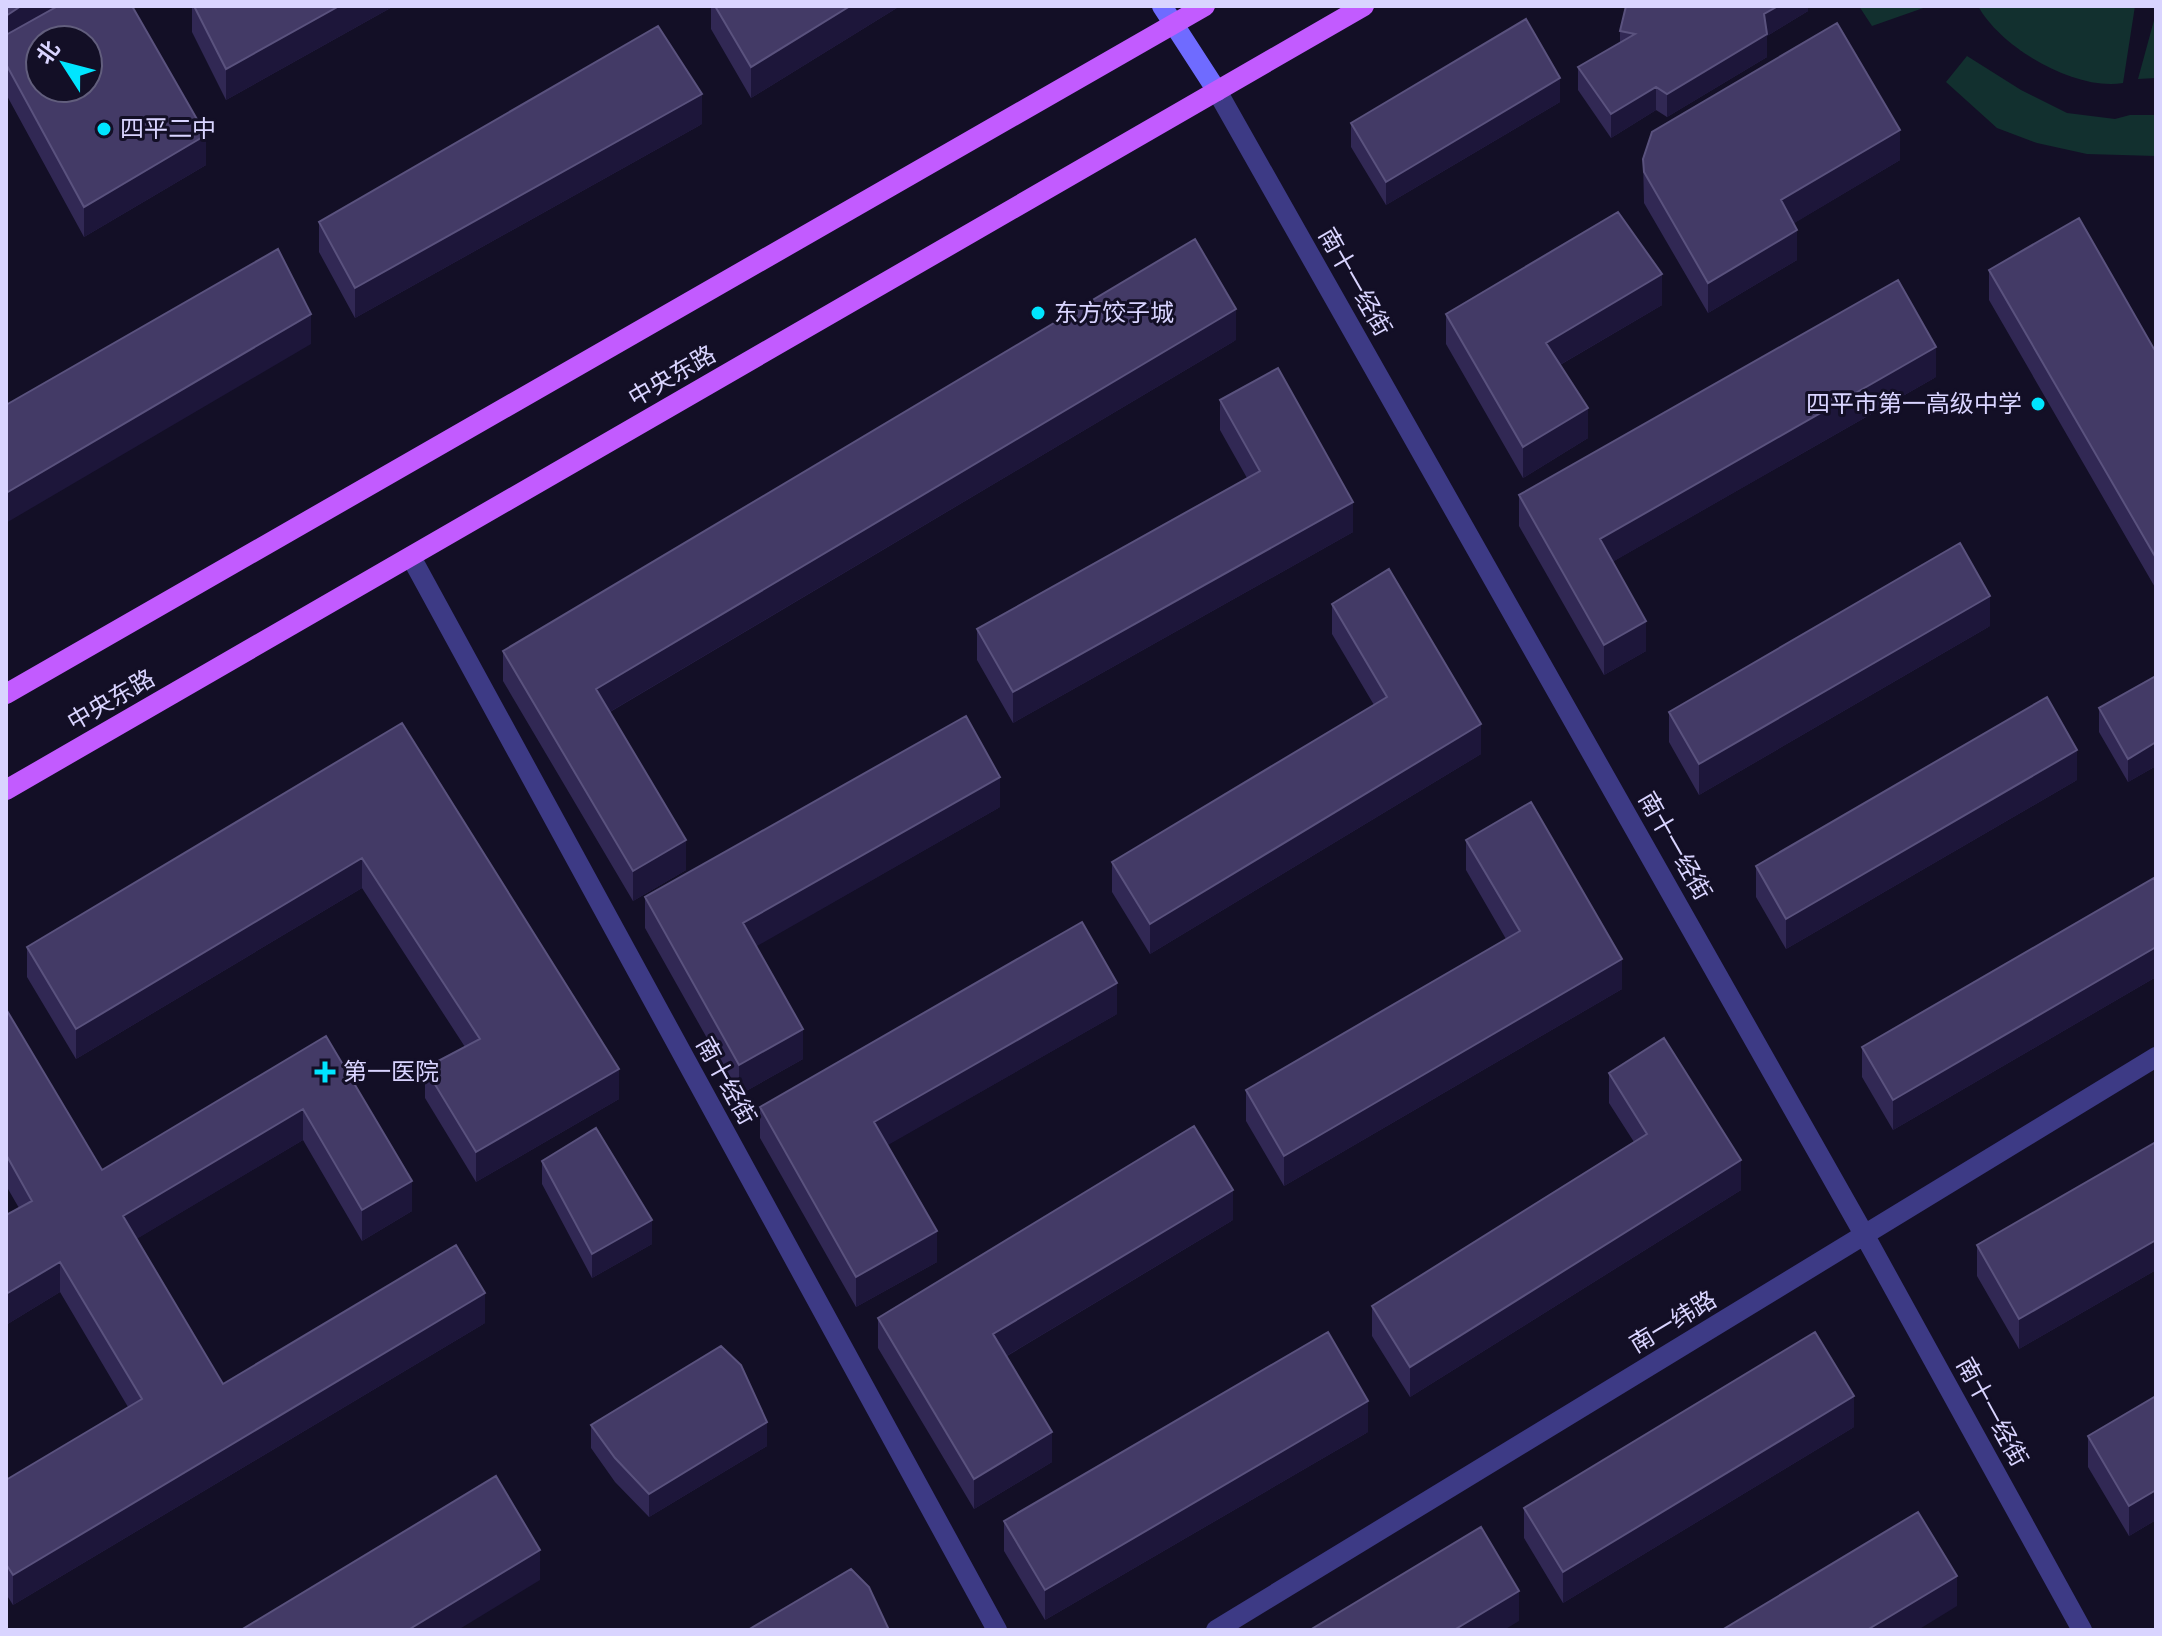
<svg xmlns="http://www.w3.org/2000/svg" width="2162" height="1636" font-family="'Fira Sans Condensed','Noto Sans SC',sans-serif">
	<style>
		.green { fill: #12302f }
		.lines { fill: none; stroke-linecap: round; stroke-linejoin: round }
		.street { stroke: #3d3a85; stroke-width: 20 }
		.secondary { stroke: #6f6bff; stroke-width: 20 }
		.primary { stroke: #c25bff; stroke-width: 20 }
		.wall { fill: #312854 }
		.shaded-wall { fill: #1d163a }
		.building { fill: #433a66; stroke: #5a527e; stroke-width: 2; fill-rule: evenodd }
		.poi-dot { fill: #00e5ff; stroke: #130f26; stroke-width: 3 }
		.labels { text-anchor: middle; stroke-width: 6; stroke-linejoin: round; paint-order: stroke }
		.poi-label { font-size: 24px; fill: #d9d4ff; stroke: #130f26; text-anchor: start }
		.street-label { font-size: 24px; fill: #d9d4ff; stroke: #130f26 }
	</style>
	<rect width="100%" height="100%" fill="#130f26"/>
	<path class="green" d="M1859,6H1929L1872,26Z
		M1978,6H2135L2123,83C2075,91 2001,48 1978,6Z
		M2156,13V78L2138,79Z
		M1967,56L2021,90L2067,113L2115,119L2130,115H2156V156L2087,154L2037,143L1997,128L1946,82Z"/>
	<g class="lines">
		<path class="street" d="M1217,91L1865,1236L2082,1630
			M411,557L997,1630
			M1216,1630L2156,1057"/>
		<path class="secondary" d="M1162,6L1217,91"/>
		<path class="primary" d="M6,694L1205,6
			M6,790L1364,6"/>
	</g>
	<path class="wall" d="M6,6H132L206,165L84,237L6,94Z
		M192,6H394L226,100L192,32Z
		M711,6H900L751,98L711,29Z
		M1808,6V11L1767,36V57L1667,117L1656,110L1611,138L1578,90V67L1620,43V31Z
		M1560,102L1386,205L1351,147V123Z
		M702,124L355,318L319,252V222Z
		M1643,159L1900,160L1794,223L1797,260L1708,313L1644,203Z
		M1989,270L2154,349L2156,348V589L1989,300Z
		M1662,305L1560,365L1588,438L1523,478L1446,344V314Z
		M1236,340L610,712L686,870L633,901L503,681V651Z
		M1936,377L1612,562L1646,651L1604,675L1519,526V495Z
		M1220,400L1353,532L1013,723L977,660V629L1247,478L1220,430Z
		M1332,604L1481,754L1150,954L1112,892V862L1374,705L1332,634Z
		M1990,626L1699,795L1669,742V712Z
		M2156,676V766L2128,782L2099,732V708Z
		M402,723L619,1099L476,1182L425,1098V1068L465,1047L362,888L76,1059L27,977V947Z
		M2077,780L1786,949L1756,897V866Z
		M1000,807L756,946L803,1059L739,1095L645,928V897Z
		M1466,840L1622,989L1284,1186L1246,1121V1090L1506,939L1466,870Z
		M2156,883V977L1893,1130L1862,1077V1047Z
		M6,1009L102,1170L326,1036L412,1211L362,1241L303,1140L136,1239L223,1384L485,1323L13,1605L6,1594V1480L128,1407L60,1292L6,1325V1215L19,1208L8,1189L6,1190Z
		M1117,1014L887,1145L937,1262L856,1307L760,1138V1107Z
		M1609,1073L1741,1190L1410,1397L1372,1336V1306L1634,1142L1609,1103Z
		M2156,1142V1270L2019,1349L1977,1276V1245Z
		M542,1161L652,1244L592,1278L542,1184Z
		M1233,1220L1007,1356L1052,1462L974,1509L878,1348V1318Z
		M2156,1396V1520L2129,1536L2088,1467V1436Z
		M591,1425L767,1446L649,1517L615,1482L591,1448Z
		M1854,1427L1563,1603L1524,1538V1508Z
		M1368,1432L1045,1620L1004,1551V1521Z"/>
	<path class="shaded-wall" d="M21,6H54V15L6,46V16Z
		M339,6H394L226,100V69Z
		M850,6H900L751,98V67Z
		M1778,6H1808V11L1767,36V57L1667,117V94L1764,14Z
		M1560,78V102L1386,205V182Z
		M1656,87V110L1611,138V114Z
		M702,94V124L355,318V288Z
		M1900,130V160L1781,231V200Z
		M206,135V165L84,237V207Z
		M1797,230V260L1708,313V283Z
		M1662,274V305L1546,373V343Z
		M1236,309V340L596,720V689Z
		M311,314V344L6,523V493Z
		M1936,347V377L1600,569V539Z
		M1588,408V438L1523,478V447Z
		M1353,502V532L1013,723V692Z
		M1990,596V626L1699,795V764Z
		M1646,621V651L1604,675V645Z
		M1481,724V754L1150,954V924Z
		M2156,742V766L2128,782V759Z
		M2077,750V780L1786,949V919Z
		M1000,777V807L743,954V923Z
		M686,840V870L633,901V871Z
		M362,858V888L76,1059V1029Z
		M2156,947V977L1893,1130V1100Z
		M1622,959V989L1284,1186V1156Z
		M1117,983V1014L874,1153V1122Z
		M803,1029V1059L739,1095V1065Z
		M619,1069V1099L476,1182V1152Z
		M303,1109V1140L123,1247V1216Z
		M8,1158V1189L6,1190V1160Z
		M1741,1160V1190L1410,1397V1367Z
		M412,1181V1211L362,1241V1210Z
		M1233,1190V1220L993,1364V1334Z
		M652,1220V1244L592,1278V1254Z
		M937,1231V1262L856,1307V1277Z
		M2156,1240V1270L2019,1349V1319Z
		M60,1262V1292L6,1325V1294Z
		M485,1293V1323L13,1605V1575Z
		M1854,1396V1427L1563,1603V1572Z
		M1368,1401V1432L1045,1620V1590Z
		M767,1422V1446L649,1517V1494Z
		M1052,1432V1462L974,1509V1479Z
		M2156,1490V1520L2129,1536V1506Z
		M540,1550V1580L458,1630H408Z
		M1957,1576V1606L1918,1630H1867Z
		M1519,1591V1621L1504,1630H1454Z"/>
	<path class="building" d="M6,6H21L6,16Z
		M58,6H132L206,135L84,207L6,64V35ZM40,40H88V88H40Z
		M194,6H339L226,69Z
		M715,6H850L751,67Z
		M1626,6H1778L1764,14L1767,34L1667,94L1656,87L1611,114L1578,67L1635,34L1620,31Z
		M1526,19L1560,78L1386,182L1351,123Z
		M1837,23L1900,130L1781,200L1797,230L1708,283L1644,172L1643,159L1652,132Z
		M658,26L702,94L355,288L319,222Z
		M1618,212L1662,274L1546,343L1588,408L1523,447L1446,314Z
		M2079,218L2154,349L2156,348V558L1989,270Z
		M1195,239L1236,309L596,689L686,840L633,871L503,651Z
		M278,249L311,314L6,493V405Z
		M1898,280L1936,347L1600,539L1646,621L1604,645L1519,495Z
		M1278,368L1353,502L1013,692L977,629L1260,471L1220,400Z
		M1960,543L1990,596L1699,764L1669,712Z
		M1389,569L1481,724L1150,924L1112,862L1387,697L1332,604Z
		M2156,676V742L2128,759L2099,708Z
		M2047,697L2077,750L1786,919L1756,866Z
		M966,716L1000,777L743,923L803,1029L739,1065L645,897Z
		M402,723L619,1069L476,1152L425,1068L480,1039L362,858L76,1029L27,947Z
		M1531,802L1622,959L1284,1156L1246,1090L1520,931L1466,840Z
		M2154,878L2156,883V947L1893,1100L1862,1047Z
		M1082,922L1117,983L874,1122L937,1231L856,1277L760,1107Z
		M6,1009L102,1170L326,1036L412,1181L362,1210L303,1109L123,1216L223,1384L456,1245L485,1293L13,1575L6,1564V1480L142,1399L60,1262L6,1294V1215L32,1201L8,1158L6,1160Z
		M1664,1038L1741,1160L1410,1367L1372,1306L1647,1134L1609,1073Z
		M1194,1126L1233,1190L993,1334L1052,1432L974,1479L878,1318Z
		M596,1128L652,1220L592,1254L542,1161Z
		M2156,1142V1240L2019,1319L1977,1245Z
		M1328,1332L1368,1401L1045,1590L1004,1521Z
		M1815,1332L1854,1396L1563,1572L1524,1508Z
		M721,1346L741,1365L767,1422L649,1494L615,1458L591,1425Z
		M2156,1396V1490L2129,1506L2088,1436Z
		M496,1476L540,1550L408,1630H241Z
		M1918,1512L1957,1576L1867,1630H1722Z
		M1481,1527L1519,1591L1454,1630H1310Z
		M851,1569L869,1587L889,1630H748Z"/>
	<g class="poi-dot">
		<circle cx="104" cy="129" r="8"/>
		<circle cx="1038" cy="313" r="8"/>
		<circle cx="2038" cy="404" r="8"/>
		<path d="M321 1060h8v8h8v8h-8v8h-8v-8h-8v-8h8z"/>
	</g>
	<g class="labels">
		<g class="poi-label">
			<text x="120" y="137">四平二中</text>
			<text x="1054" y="321">东方饺子城</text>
			<text x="2022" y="412" text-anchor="end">四平市第一高级中学</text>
			<text x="343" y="1080">第一医院</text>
		</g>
		<g class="street-label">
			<text transform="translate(1355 282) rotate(60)" y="8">南十一经街</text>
			<text transform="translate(672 376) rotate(-30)" y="8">中央东路</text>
			<text transform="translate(111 700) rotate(-30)" y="8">中央东路</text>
			<text transform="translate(1675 846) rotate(60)" y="8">南十一经街</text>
			<text transform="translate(726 1081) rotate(61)" y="8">南十经街</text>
			<text transform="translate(1673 1322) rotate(-31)" y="8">南一纬路</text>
			<text transform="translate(1992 1412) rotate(61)" y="8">南十一经街</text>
		</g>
	</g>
	<rect width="2162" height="1636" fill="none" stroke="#d9d4ff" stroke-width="16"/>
	<g transform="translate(64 64) rotate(306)"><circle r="38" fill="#130f26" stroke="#625e7d" stroke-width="2"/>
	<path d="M0-6L14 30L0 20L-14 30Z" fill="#00e5ff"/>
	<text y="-12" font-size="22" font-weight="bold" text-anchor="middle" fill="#d9d4ff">北</text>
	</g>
</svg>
